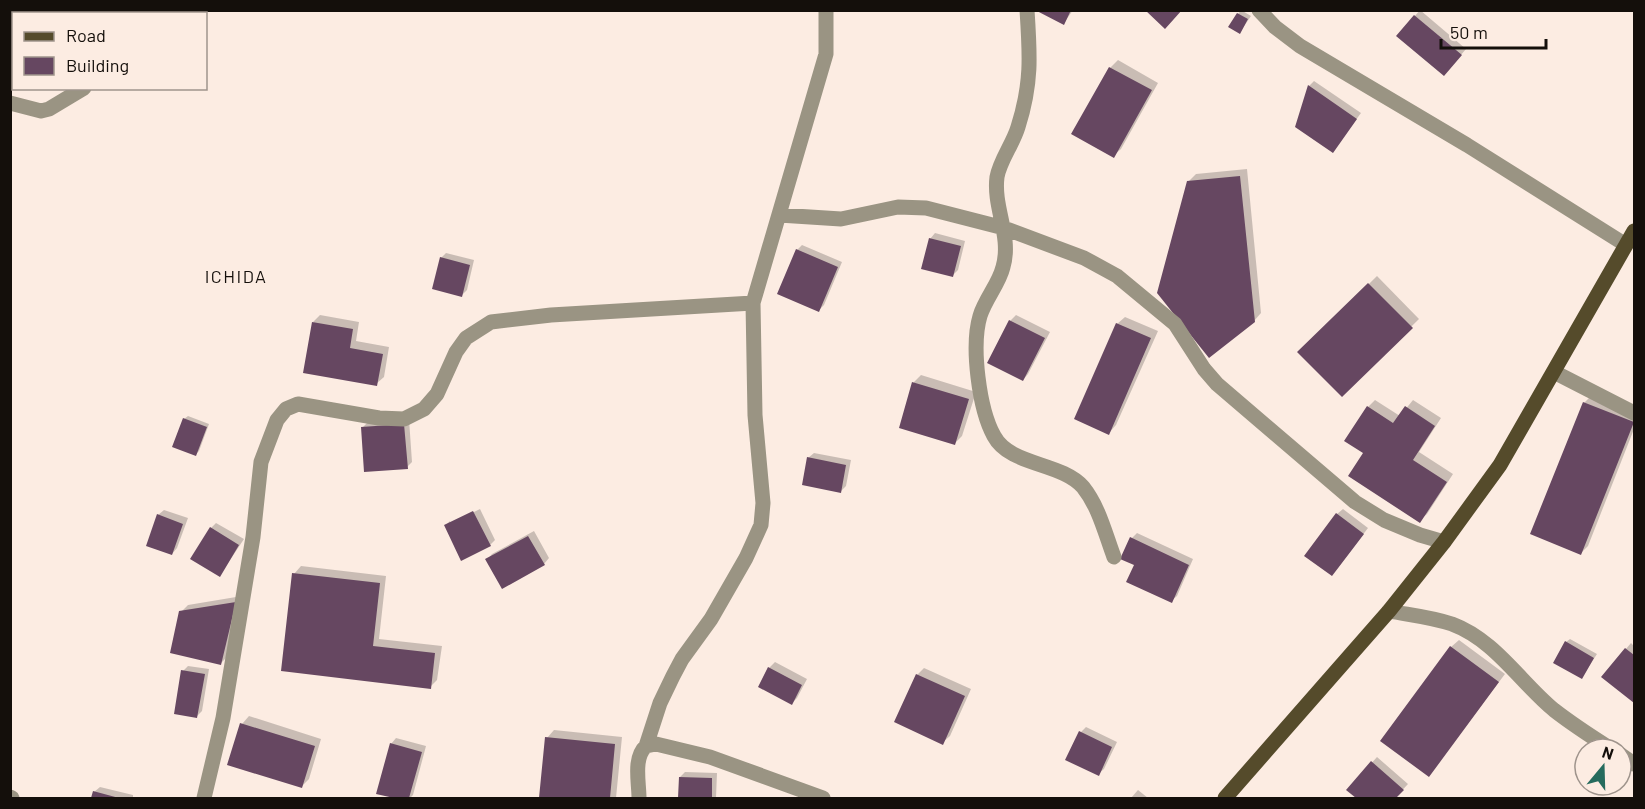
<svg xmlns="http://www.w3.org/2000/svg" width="1645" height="809" font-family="Barlow,sans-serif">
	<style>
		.shadow { fill: #0003 }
		.building { fill: #664761 }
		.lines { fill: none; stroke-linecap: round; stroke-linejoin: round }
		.minor { stroke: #9a9483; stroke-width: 15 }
		.major { stroke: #554b2b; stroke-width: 15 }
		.labels { text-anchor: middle; stroke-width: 6; stroke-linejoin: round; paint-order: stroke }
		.quarter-label { font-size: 18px; letter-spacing: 1.5px; fill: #140f0b; stroke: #fcece2 }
	</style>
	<rect width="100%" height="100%" fill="#fcece2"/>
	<path class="shadow" d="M17,10H31L38,14H15Z
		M1038,10H1073L1064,23Z
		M1241,10L1251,16L1240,32L1238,14Z
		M1420,10L1466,49L1449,69L1398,36Z
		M1118,60L1158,83L1121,149L1113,156L1073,134L1110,68Z
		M1314,81L1361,113L1333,151L1309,86Z
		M1247,169L1261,313L1254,321L1188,182L1196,174Z
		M935,233L965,241L958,270L953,275L930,239Z
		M802,245L842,262L824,305L819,310L797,250Z
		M446,253L474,260L467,290L462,295L441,258Z
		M1377,276L1419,319L1342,395L1300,352Z
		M320,315L359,322L356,341L389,347L384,377L376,384L313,322Z
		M1016,315L1050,332L1028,374L1023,380L989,362L1010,321Z
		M1125,317L1158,331L1116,425L1109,433L1117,324Z
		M921,375L976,392L962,436L955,443L901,427L914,382Z
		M1592,395L1634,412V429L1588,546L1581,553L1584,403Z
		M1375,400L1400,416L1413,400L1441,418L1419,452L1453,474L1427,514L1419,521L1365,452L1368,407Z
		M188,416L209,424L199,451L196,454L184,419Z
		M409,419L412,462L407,467L363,427L368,422Z
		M814,453L851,460L846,486L841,491L808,458Z
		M480,509L495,540L490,545L445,526L450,521V524Z
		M1343,509L1368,528L1337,569V514Z
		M164,510L188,518L177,548L172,554L158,515Z
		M216,523L244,539L220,575L211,528Z
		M534,531L549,558L544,564L487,560L492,554Z
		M1137,533L1193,559L1177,596L1171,601L1132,538Z
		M301,566L386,576L379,639L442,646L437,680L430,687L282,670L294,574Z
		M242,596L228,656L221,663L181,612L188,605Z
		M1570,639L1597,654L1582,677L1566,642Z
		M1459,640L1505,674L1429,775L1451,647Z
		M1631,643L1634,646V701L1603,676Z
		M775,662L807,679L797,698L792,703L769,668Z
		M188,666L209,669L202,711L197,716L183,671Z
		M924,668L971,689L950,736L942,743L917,675Z
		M249,716L321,739L309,779L302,786L242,724Z
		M1086,727L1117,742L1104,769L1098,774L1081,732Z
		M554,730L622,737L616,798H541L547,738Z
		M396,738L426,746L413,795L410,798H400L378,793L391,744Z
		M1377,757L1408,784L1395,798H1358L1348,789Z
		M685,772L717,773L716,798H679L680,777Z
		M100,787L133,795V798H93L94,792Z
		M1138,790L1148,798H1131Z"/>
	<path class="building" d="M1035,10H1071L1064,25Z
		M1145,10H1182L1165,29Z
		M15,11L21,13L14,14V51L10,50V21Z
		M1237,13L1248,19L1240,34L1228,27Z
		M1414,15L1462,55L1444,76L1396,36Z
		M1109,67L1152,90L1114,158L1071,134Z
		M1308,85L1357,119L1333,153L1295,127Z
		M1240,176L1255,322L1209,358L1157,293L1187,181Z
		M929,238L961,246L953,277L921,269Z
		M796,249L838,267L819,312L777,294Z
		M440,257L470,265L462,297L432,289Z
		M1368,283L1413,328L1342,397L1297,352Z
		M1009,320L1045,338L1023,381L987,363Z
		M312,322L353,329L350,348L383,354L377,386L303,373Z
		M1116,323L1151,338L1109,435L1074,419Z
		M912,382L969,399L955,445L899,428Z
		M1583,402L1634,422L1581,555L1530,534Z
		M1367,406L1393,423L1405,406L1435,426L1413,460L1447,482L1420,523L1348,476L1363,453L1344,441Z
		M183,418L207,427L196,456L172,447Z
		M404,424L408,469L364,472L361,427Z
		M807,457L846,465L841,493L802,485Z
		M473,511L491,546L461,561L444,525Z
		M1336,513L1364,534L1332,576L1304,556Z
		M157,514L183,524L172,555L146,546Z
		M210,527L239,545L220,577L190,559Z
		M528,536L545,565L502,589L485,559Z
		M1130,537L1189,565L1172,603L1126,582L1134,565L1120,559Z
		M292,573L380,583L373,646L435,653L431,689L281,671Z
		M236,602L221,665L170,653L179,611Z
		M1565,641L1594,658L1582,679L1553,663Z
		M1450,646L1499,682L1429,777L1380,741Z
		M1625,648L1634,655V703L1601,677Z
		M768,667L802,685L792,705L758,687Z
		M181,670L205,674L197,718L174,714Z
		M916,674L965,696L943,745L894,722Z
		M240,723L315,746L302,788L227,765Z
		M1079,731L1112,747L1099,776L1065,760Z
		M545,737L615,744L610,798H539Z
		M390,743L422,752L409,798H394L376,794Z
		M1371,761L1404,790L1396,798H1356L1346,790Z
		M679,777L712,778V798H678Z
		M93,791L119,798H91Z"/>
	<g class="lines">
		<path class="minor" d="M1027,10C1030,55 1032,83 1018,127C1013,144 1000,160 997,177C993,208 1012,236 1003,267C999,284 985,299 980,316C971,346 979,409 994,436C1010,466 1061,462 1083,487C1099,507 1105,533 1114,557
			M1259,10L1275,27L1300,46L1467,145L1626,245
			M150,14L152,10
			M10,103L41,111L49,109L84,88
			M779,215L841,219L898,207L926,208L1004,228L1084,258L1117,276L1175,324L1204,369L1217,384L1355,502L1384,520L1420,535L1444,542
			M1554,372L1634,413
			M1389,611C1410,615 1431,617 1452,624C1495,640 1520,682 1554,710C1572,724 1592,737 1611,749
			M646,746L656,744L710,757L823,798
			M1621,755L1634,764
			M10,797L12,798
			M204,798L223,718L253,537L261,462L277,420L286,409L298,404L379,418L404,419L424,409L437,394L456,352L466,338L491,322L551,315L753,303
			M639,798C639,782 633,758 646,746L660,703L673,676L682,659L711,619L746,558L761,525L763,503L755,415L753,303L826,54V10"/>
		<path class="major" d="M1225,798L1389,611L1444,542L1500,465L1634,231"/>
	</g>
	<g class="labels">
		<g class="quarter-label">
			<text x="236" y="283">ICHIDA</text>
		</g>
	</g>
	<rect width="1645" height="809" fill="none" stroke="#140f0b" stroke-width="24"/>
	<rect x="12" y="12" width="195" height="78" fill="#fcece2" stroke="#9f948c" stroke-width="1.5"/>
	<rect x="24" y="32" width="30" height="9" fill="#554b2b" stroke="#9f948c" stroke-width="1.5"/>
	<text x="66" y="42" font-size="18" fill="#140f0b">Road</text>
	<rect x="24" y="57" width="30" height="18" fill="#664761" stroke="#9f948c" stroke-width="1.5"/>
	<text x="66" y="72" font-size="18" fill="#140f0b">Building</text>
	<g transform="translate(1603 767) rotate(19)"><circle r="28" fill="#fcece2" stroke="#9f948c" stroke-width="1.5"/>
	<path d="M0-4.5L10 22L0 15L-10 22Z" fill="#266b5d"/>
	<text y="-9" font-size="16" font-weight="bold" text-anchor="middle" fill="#140f0b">N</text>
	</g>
	<path d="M1441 39v9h105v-9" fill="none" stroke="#140f0b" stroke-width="3"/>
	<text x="1450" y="39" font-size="18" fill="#140f0b" stroke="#fcece2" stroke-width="4.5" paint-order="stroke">50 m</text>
</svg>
